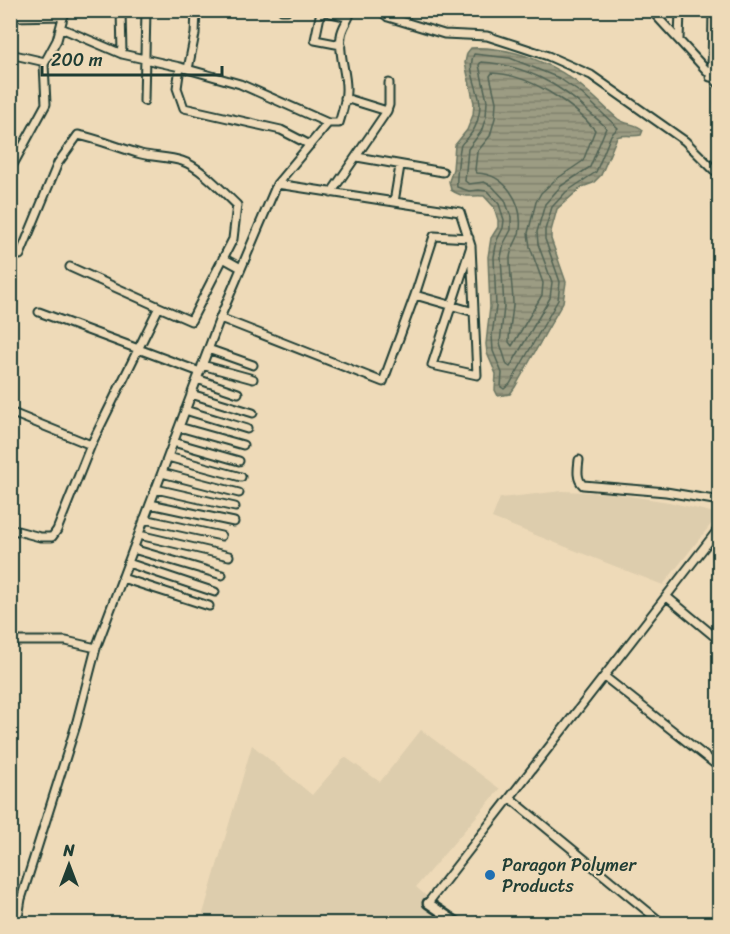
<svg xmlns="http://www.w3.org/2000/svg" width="730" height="934" font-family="Sriracha,sans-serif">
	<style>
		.built { fill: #ddcdad }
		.water { fill: url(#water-rules); stroke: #6a7663; stroke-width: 1.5 }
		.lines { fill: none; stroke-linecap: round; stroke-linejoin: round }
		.shore { stroke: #516354; stroke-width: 1.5 }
		.minor-casing { stroke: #1f3d34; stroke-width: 11 }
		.tertiary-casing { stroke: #1f3d34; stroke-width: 13 }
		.minor { stroke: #eedab8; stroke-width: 7 }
		.tertiary { stroke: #eedab8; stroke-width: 8 }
		.poi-dot { fill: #1f6fb2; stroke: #eedab8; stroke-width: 2 }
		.labels { text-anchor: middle; stroke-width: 4.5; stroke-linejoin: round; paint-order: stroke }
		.poi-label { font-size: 18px; fill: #1f3d34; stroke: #eedab8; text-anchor: start }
	</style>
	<defs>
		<pattern id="water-rules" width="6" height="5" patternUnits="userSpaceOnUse" patternTransform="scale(1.5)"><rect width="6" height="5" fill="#9c9c83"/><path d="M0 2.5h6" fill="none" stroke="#7f806c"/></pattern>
	</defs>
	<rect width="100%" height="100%" fill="#eedab8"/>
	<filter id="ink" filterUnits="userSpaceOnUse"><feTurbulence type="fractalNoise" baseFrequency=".0167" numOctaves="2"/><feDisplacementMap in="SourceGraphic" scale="12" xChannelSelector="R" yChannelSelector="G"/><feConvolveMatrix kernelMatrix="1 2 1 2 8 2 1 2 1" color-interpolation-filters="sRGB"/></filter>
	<g filter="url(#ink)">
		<path class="built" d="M562,491L610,493L669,502L719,514L663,585L492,518L500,498Z
			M421,730L500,789L416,887L457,923L200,924L252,745L312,795L345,757L380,782Z"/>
		<path class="water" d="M471,48C511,46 558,64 587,91C598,100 607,110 618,119C626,125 636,123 643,130L641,135C633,137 625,134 617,137L601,175L593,183L582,187L557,209L551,231V239L566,282L563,302L515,387L510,394L498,396L495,390L496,374L487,353L486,344L490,307L488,257L491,238L498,227V220L494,207L484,196C469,195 465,199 451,190L449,181L453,169L455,145L467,130L473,115L474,103L465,63L467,53Z"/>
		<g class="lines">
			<path class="shore" d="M474,54L510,58L559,78L582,94L618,128L611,135L596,172L566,192L552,207L545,230V239L560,282L558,300L510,384L504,389L501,387L502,373L493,351L492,335L496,307L494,257L497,240L503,228L504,220L499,204L487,191L479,190L469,191L457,187C456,183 459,150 461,145C463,141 468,139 470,135C477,127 480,114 480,104C479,89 466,69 474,54Z
				M481,62C522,64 560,84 589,112C595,118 602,122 606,128L590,167L561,186L545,204L537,232L538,244L552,282L550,298L510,367L507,365L500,343L504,307L501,257L504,243L511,230V217L505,200L492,186L484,182L469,184L465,181L468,149L481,132L486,117L487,101L479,65Z
				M492,73C528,74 573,103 595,130L583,161L555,180L541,193L536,202L528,233L530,247L543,283L542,295L512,346L509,342C509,330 512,318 513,305C513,290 510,275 510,259C510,247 519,240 520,229C523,202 505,174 477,173L475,170L477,152L490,136L495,118L496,102L490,76Z"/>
			<defs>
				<path id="minor" d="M121,10L122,54
					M282,10H287
					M318,10L347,17
					M380,10L388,17L444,34L487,36L518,46L548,56L591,75L685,141L720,176
					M651,10L720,85
					M321,11L315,40L341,45
					M10,17L64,16
					M61,28L122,54L180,67L240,84L328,123
					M679,40L680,10
					M10,54L45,62
					M180,67L177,88L184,108L281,130L310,145
					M188,69L195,34L196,10
					M710,77L712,70L713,10
					M144,101L146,10
					M387,111L389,105V83
					M357,157L443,172
					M10,170L46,104L44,64L57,40L65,10
					M277,184L460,212L471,246L477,375L432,365L471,246
					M331,193L387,111L345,98
					M394,202L400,166
					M10,251L20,255L58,163L78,135C99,139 119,148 141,154C154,157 169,157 182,161C201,167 223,192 237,205L233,239L191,321L159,307L91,445L57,530L52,537H40L10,529
					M223,258L241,268
					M70,267L159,307
					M415,295L474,312
					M39,312L200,372
					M220,318L383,382L415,295L434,236L469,238
					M208,349L253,365
					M202,365L253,379
					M197,379L238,393
					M191,394L253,413
					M185,410L247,429
					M10,412L91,445
					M179,427L243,445
					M173,442L239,461
					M168,457L241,477
					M579,460C578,468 576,479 583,485L666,492L720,501
					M162,473L239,493
					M156,489L235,507
					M150,504L234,522
					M144,519L221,536
					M139,535L229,556
					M133,549L222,575
					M128,563L215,592
					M122,578L209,606
					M667,597L720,641
					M10,641H66L96,648
					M605,677L720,768
					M510,798L663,924
					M428,903L720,527
					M17,924L21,899L76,725L96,648L220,318L277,184L328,123H339C342,113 346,102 346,91C347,73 338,54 341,36C342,26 350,19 351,10"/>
				<path id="tertiary" d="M428,903L459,924"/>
			</defs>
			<use href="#minor" class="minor-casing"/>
			<use href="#tertiary" class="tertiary-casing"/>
			<use href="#minor" class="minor"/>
			<use href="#tertiary" class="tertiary"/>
		</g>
	</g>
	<circle class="poi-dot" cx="490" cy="875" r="6"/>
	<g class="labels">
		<g class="poi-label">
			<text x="502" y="871">Paragon Polymer<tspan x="502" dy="21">Products</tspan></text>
		</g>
	</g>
	<rect width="730" height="934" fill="none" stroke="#eedab8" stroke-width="36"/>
	<rect x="18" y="18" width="694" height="898" fill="none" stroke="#1f3d34" stroke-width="2" filter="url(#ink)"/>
	<g transform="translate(69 865)" stroke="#eedab8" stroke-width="4.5" paint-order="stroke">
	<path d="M0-4.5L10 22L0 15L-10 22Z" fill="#1f3d34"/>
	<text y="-9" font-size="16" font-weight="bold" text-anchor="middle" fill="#1f3d34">N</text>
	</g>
	<path d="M42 66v9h180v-9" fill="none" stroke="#1f3d34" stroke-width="3"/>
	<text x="51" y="66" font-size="18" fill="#1f3d34" stroke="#eedab8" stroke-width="4.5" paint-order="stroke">200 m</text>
</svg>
